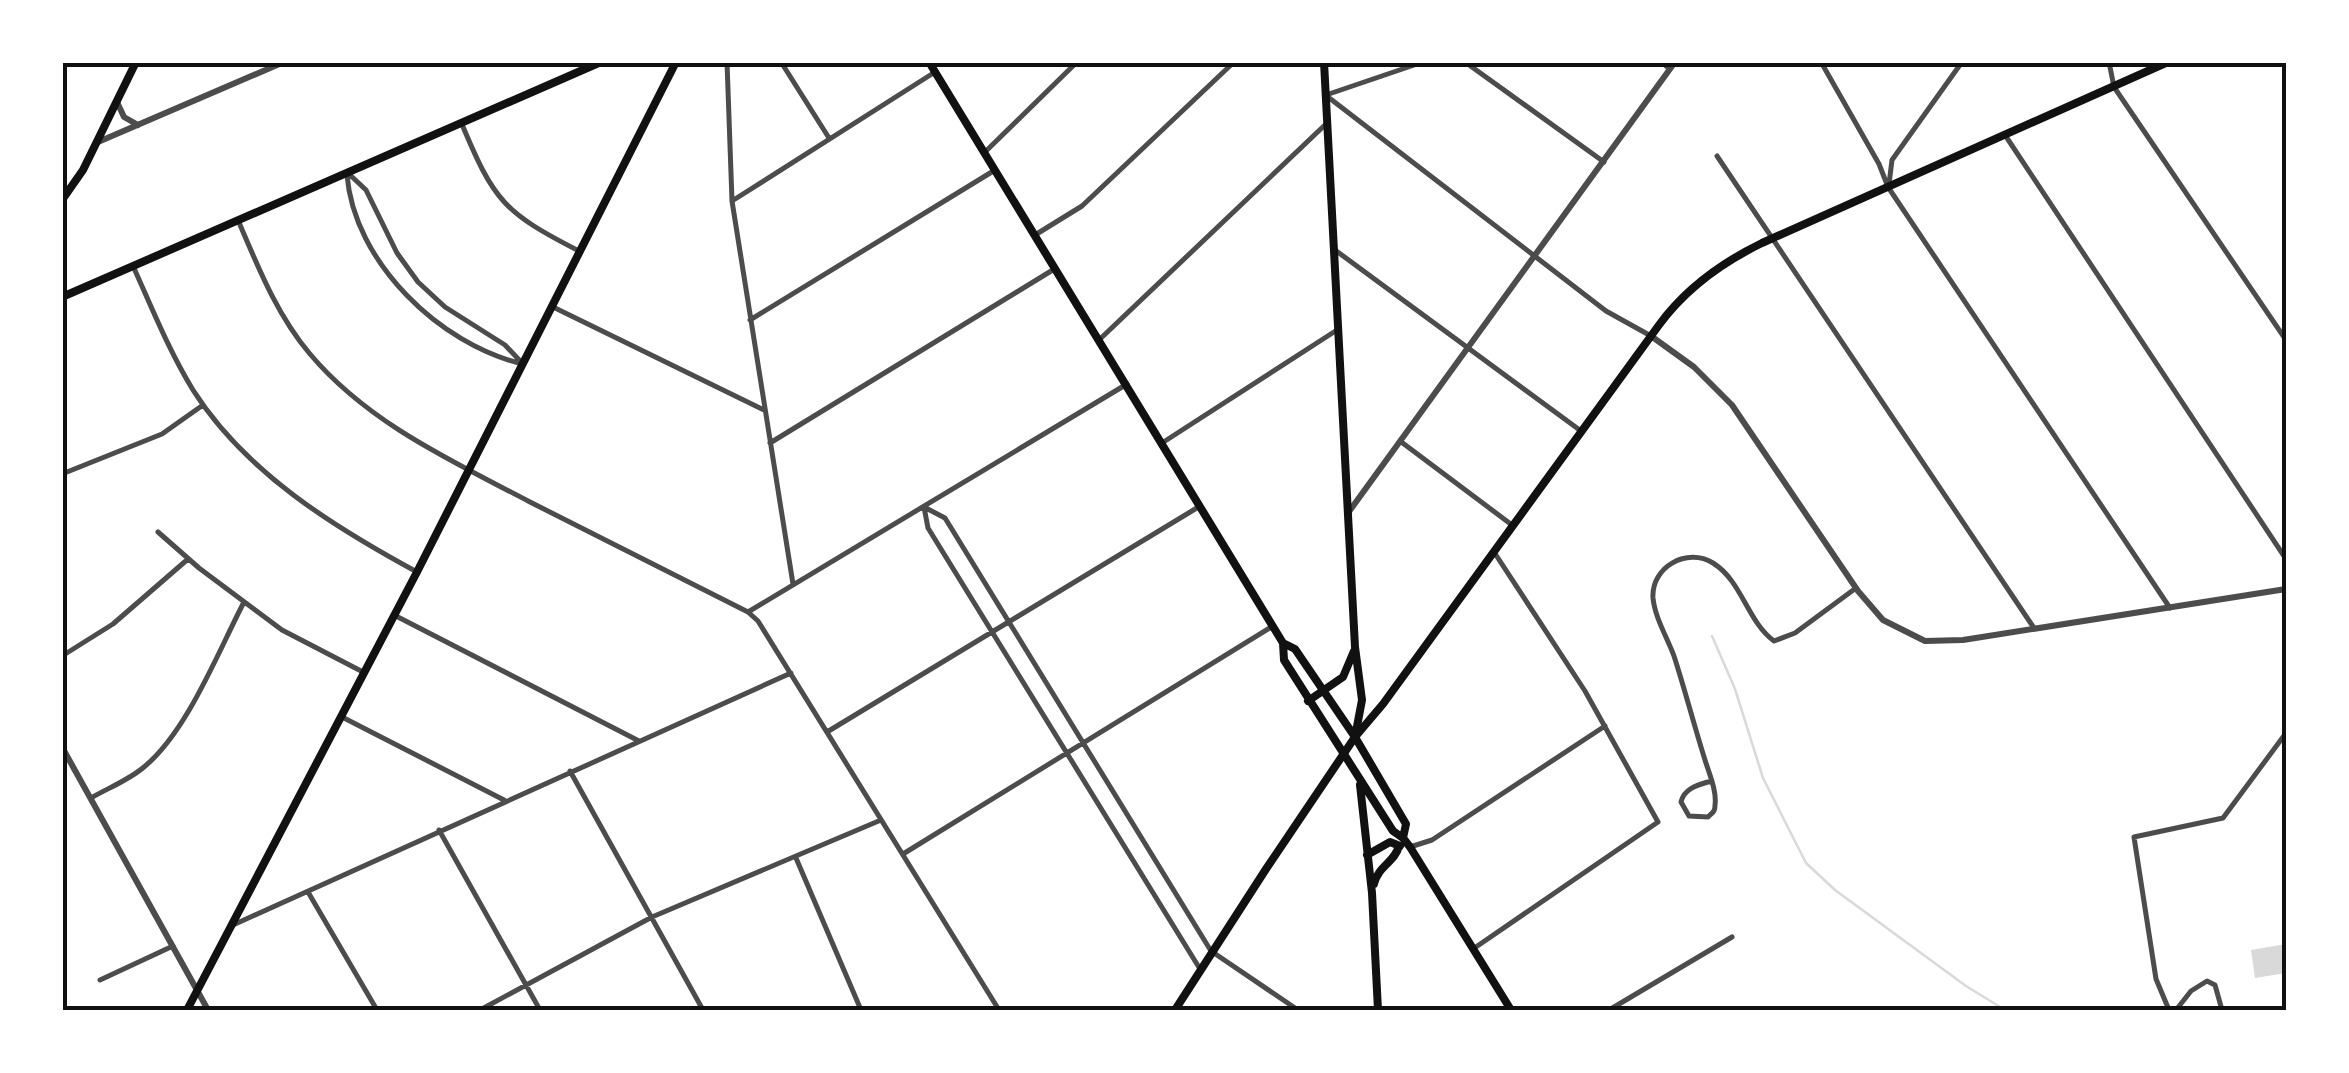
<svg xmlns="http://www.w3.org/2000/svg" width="2349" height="1073" font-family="Rubik,sans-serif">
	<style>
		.water { fill: #d9d9d9 }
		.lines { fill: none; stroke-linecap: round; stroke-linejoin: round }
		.stream { stroke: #d9d9d9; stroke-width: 2.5 }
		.minor { stroke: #4c4c4c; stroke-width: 5 }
		.tertiary { stroke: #4c4c4c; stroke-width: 6 }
		.secondary { stroke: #111; stroke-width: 8 }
		.primary { stroke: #111; stroke-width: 8 }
		.neatline { fill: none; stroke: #111; stroke-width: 4 }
	</style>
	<rect width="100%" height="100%" fill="#fff"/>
	<path class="water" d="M2286,944V973L2255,978L2251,950Z"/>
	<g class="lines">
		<path class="stream" d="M1712,636L1735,689L1763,778L1806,863L1835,890L1966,986L2005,1010"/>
		<path class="minor" d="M727,62L732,201L793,584
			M781,62L829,138
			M1465,62L1604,162
			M1661,62L1670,69
			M1821,62L1879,164L1888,187L2170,608
			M2109,62L2114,87L2286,340
			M1326,95L1423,62
			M1328,97L1606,311L1651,336
			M461,122C494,201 503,212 579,251
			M2005,135L2286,559
			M984,153L1077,62
			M1717,156L2034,628
			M349,174L366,190L397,253L418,282L445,307L505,345L523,364
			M347,175C354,262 440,345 523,364
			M1889,184L1892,160L1962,62
			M732,201L935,72
			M238,220C258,267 277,315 310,354C368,423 452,461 530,502C603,539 676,576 748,612L758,621L999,1010
			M1035,235L1082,206L1234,62
			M1335,250L1581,431
			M133,266C152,308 169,351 193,390C246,473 334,527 417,572
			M553,307L764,410
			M750,320L995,170
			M1099,340L1327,123
			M1400,441L1512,525
			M770,443L1056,268
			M1162,443L1337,330
			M62,474L162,434L203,405
			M924,507L945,518L1211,951L1298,1010
			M924,507L928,528L1200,969
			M158,532L199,568L282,630L363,672
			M748,612L1127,384
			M394,615L639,741
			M62,656L113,624L188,559
			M342,717L504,800
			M827,732L1200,506
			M570,771L703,1010
			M1711,781C1698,785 1684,788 1681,802L1689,816L1708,817C1713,812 1715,812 1715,805C1717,791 1709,773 1705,760C1694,725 1685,690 1674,656C1667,637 1655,618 1653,598C1651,567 1687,547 1713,563C1742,581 1747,621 1774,641L1795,633L1856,588
			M91,798C108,788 129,780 144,767C187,732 218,652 244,602
			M439,830L540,1010
			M1410,847L1432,840L1605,726
			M903,854L1273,626
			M796,858L861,1010
			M308,892L377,1010
			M233,925L791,673
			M1473,949L1658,822L1585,691L1494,552
			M100,980L173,946
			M480,1010L652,917L881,820
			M1609,1010L1732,937
			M2169,1010L2156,979L2134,837L2223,818L2286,733
			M2176,1010L2191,991L2207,981L2215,985L2222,1010"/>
		<path class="tertiary" d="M117,102L124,117L138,125
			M98,142L284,62
			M1651,336L1694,367L1732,405L1858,591L1883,620L1925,641L1963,640L2286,589
			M1348,513L1675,62
			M62,747L208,1010"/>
		<path class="secondary" d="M62,200L83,170L136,62
			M62,297L601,62
			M187,1010L417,572L676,62
			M1175,1010L1266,869L1355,737L1383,704L1659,325C1686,288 1721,263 1762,243L2168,62"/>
		<path class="primary" d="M929,62L1283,643L1295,649L1355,737L1406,824L1403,838
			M1324,62L1355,647L1362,700L1355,737
			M1283,643L1284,660L1393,831L1403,838L1410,847L1511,1010
			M1308,701L1343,677L1354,651
			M1360,785L1372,893L1378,1010
			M1367,855L1390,842L1400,846
			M1374,884C1378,866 1395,862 1399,846"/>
	</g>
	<rect width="2349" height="1073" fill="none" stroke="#ffffff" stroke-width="130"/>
	<rect x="65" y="65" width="2219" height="943" class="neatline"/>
</svg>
